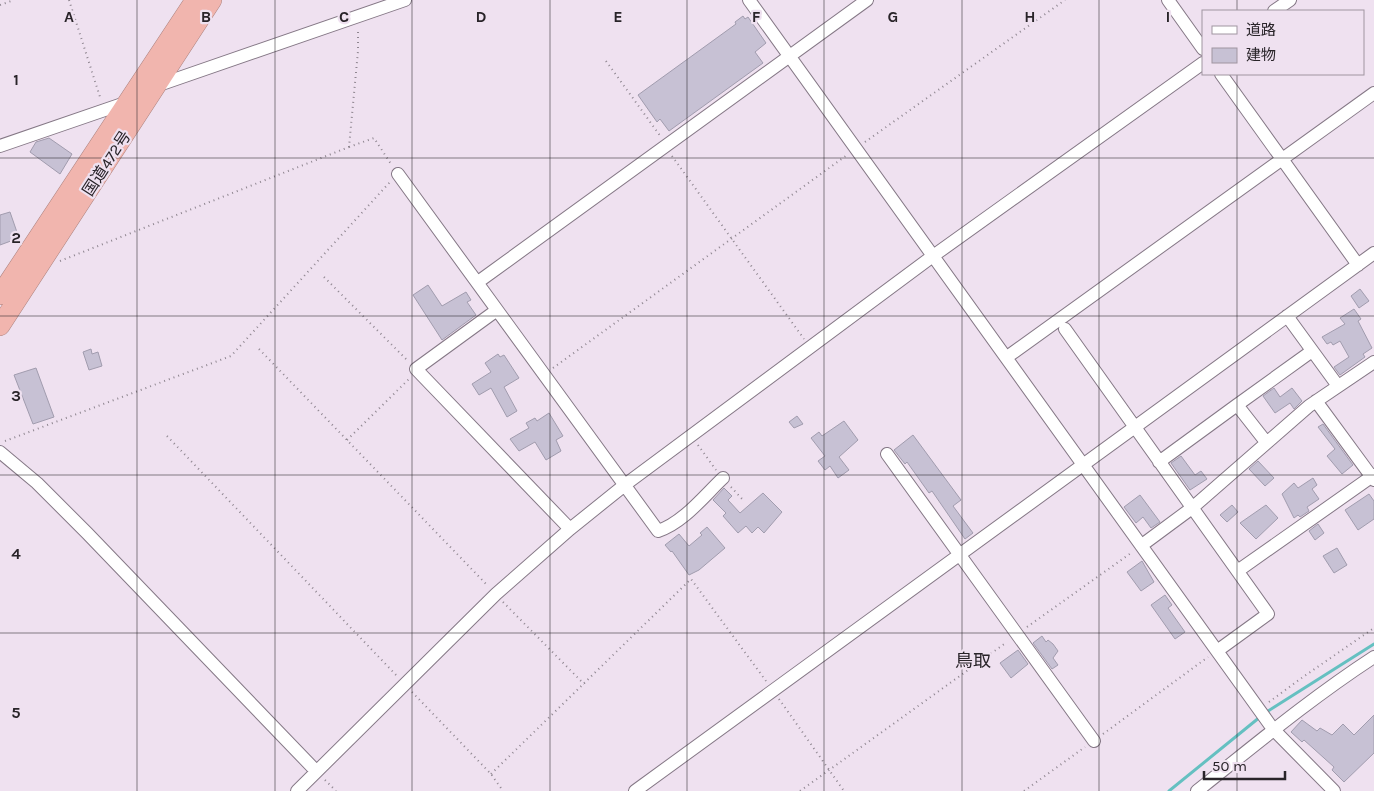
<svg xmlns="http://www.w3.org/2000/svg" width="1374" height="791" font-family="Karla,'Noto Sans JP',sans-serif">
	<style>
		.lines { fill: none; stroke-linecap: round; stroke-linejoin: round }
		.stream { stroke: #65c0c1; stroke-width: 3 }
		.building { fill: #c7c1d4; stroke: #a19cae }
		.minor-casing { stroke: #857886; stroke-width: 14 }
		.highway-casing { stroke: #ab827f; stroke-width: 20 }
		.path { stroke: #8f8690; stroke-width: 2; stroke-dasharray: 1 4; stroke-linecap: butt }
		.minor { stroke: #fff; stroke-width: 12 }
		.highway { stroke: #f1b5ae; stroke-width: 19 }
		.grid { fill: none; stroke: #292429; stroke-width: 1; stroke-opacity: 0.55 }
		.labels { text-anchor: middle; stroke-width: 4.5; stroke-linejoin: round; paint-order: stroke }
		.street-label { font-size: 16px; fill: #292429; stroke: #efe1f0 }
		.neighbourhood-label { font-size: 18px; fill: #292429; stroke: #efe1f0 }
		.grid-label { font-size: 16px; text-anchor: middle; font-weight: bold; fill: #292429; stroke: #efe1f0; stroke-width: 4.5; stroke-linejoin: round; paint-order: stroke }
	</style>
	<rect width="100%" height="100%" fill="#efe1f0"/>
	<g class="lines">
		<path class="stream" d="M1265,713L1374,644
			M1169,791L1260,717"/>
	</g>
	<path class="building" d="M743,16L745,19L748,17L766,43L755,52L763,63L669,131L660,119L657,122L638,95L736,24L735,22Z
		M49,138L72,154L60,174L30,152L36,142Z
		M10,212L19,238L0,245V215Z
		M428,285L442,306L466,292L471,300L467,302L476,315L442,340L413,295Z
		M1360,289L1369,301L1359,308L1351,296Z
		M1354,309L1361,319L1358,321L1372,348L1363,354L1365,357L1340,375L1334,367L1349,357L1340,341L1333,345L1331,342L1327,344L1322,337L1345,324L1340,318Z
		M91,349L92,354L98,352L102,366L89,370L83,352Z
		M498,354L500,357L504,355L519,378L504,387L517,411L507,417L491,388L479,395L472,384L491,372L485,363Z
		M36,368L54,417L33,424L14,375Z
		M1274,388L1280,397L1292,388L1302,401L1294,409L1290,403L1275,413L1263,396Z
		M549,413L563,436L556,440L561,451L546,460L535,442L519,451L510,439L529,428L526,423L535,418L537,421Z
		M797,416L803,424L794,428L789,422Z
		M844,421L858,440L839,457L849,470L838,478L830,466L825,470L818,461L825,456L811,438L819,432L822,436Z
		M1323,424L1353,465L1342,474L1327,456L1335,449L1318,427Z
		M913,435L961,500L953,506L973,533L965,539L932,491L929,493L907,462L905,464L894,450Z
		M1181,456L1195,475L1201,471L1207,479L1190,490L1171,463Z
		M1258,461L1274,478L1265,486L1249,469Z
		M1313,478L1317,485L1312,489L1319,499L1307,507L1309,511L1300,517L1298,515L1294,518L1282,494L1294,483L1298,488Z
		M724,488L732,496L728,500L740,513L763,493L782,512L764,533L758,527L752,533L746,526L738,533L723,516L726,513L713,500Z
		M1369,494L1374,501V519L1358,530L1345,510Z
		M1140,495L1160,522L1151,528L1143,517L1136,523L1124,507Z
		M1232,505L1238,512L1227,522L1220,515Z
		M1266,505L1278,518L1256,539L1240,523Z
		M1318,524L1324,533L1315,540L1309,531Z
		M707,527L725,548L699,570L689,575L672,551L671,552L665,545L679,534L689,546L702,535L700,533Z
		M1337,548L1347,565L1334,573L1323,556Z
		M1142,561L1154,582L1141,591L1127,572Z
		M1165,595L1172,605L1168,608L1185,632L1175,639L1151,605Z
		M1042,636L1046,642L1048,640L1053,644L1058,651L1053,658L1058,665L1052,669L1033,643Z
		M1018,650L1028,664L1011,678L1000,663Z
		M1374,715V753L1344,782L1332,770L1334,767L1304,740L1302,742L1291,732L1302,720L1317,731L1320,728L1332,735L1343,724L1354,735Z"/>
	<g class="lines">
		<defs>
			<path id="minor" d="M749,0L1273,729L1334,791
				M1168,0L1203,49
				M1274,11L1290,0
				M1221,74L1358,265
				M156,86L405,0
				M0,146L128,102
				M398,174L658,531C683,523 704,496 723,478
				M478,282L867,0
				M497,310L416,369L570,529
				M1287,316L1338,386
				M1065,329L1268,614L1217,651
				M1007,357L1374,93
				M1316,401L1374,480
				M1266,442L1237,405L1312,351
				M0,452L37,483L87,533L316,771
				M887,454L1094,741
				M1159,462L1237,405
				M1142,545L1192,508L1309,406L1374,362
				M1239,570L1374,475
				M297,791L496,594L570,529L626,484L933,256L1203,63
				M635,791L1374,253
				M1197,791C1255,745 1311,698 1374,657"/>
			<path id="highway" d="M0,295L195,0
				M0,326L212,0"/>
		</defs>
		<use href="#minor" class="minor-casing"/>
		<use href="#highway" class="highway-casing"/>
		<path class="path" d="M69,0L101,100
			M0,5L14,0
			M606,61L661,137
			M865,142L1065,0
			M349,147L374,138L391,164
			M672,156L804,339
			M60,261L349,147L358,51V29
			M324,277L407,360
			M259,349L488,586
			M553,368L847,155
			M167,436L397,676
			M347,440L409,379
			M5,441L231,356L390,182
			M698,445L716,470
			M731,487L744,501
			M503,602L584,684
			M1027,627L1131,553
			M412,692L491,774L503,791
			M779,699L844,791
			M1269,702L1303,677L1374,628
			M1103,734L1208,657
			M491,774L691,579L766,681
			M325,780L336,791
			M800,791L1007,642
			M1024,791L1085,747"/>
		<use href="#minor" class="minor"/>
		<use href="#highway" class="highway"/>
	</g>
	<path class="grid" d="M137,0V791M275,0V791M412,0V791M550,0V791M687,0V791M824,0V791M962,0V791M1099,0V791M1237,0V11M1237,74V791M0,158H1374M0,316H1374M0,475H1374M0,633H1374"/>
	<g class="labels">
		<g class="street-label">
			<text transform="translate(106 163) rotate(-57)" y="6">国道472号</text>
		</g>
		<g class="neighbourhood-label">
			<text x="973" y="667">鳥取</text>
		</g>
	</g>
	<g class="grid-label">
		<text x="69" y="22">A</text>
		<text x="206" y="22">B</text>
		<text x="344" y="22">C</text>
		<text x="481" y="22">D</text>
		<text x="618" y="22">E</text>
		<text x="756" y="22">F</text>
		<text x="893" y="22">G</text>
		<text x="1030" y="22">H</text>
		<text x="1168" y="22">I</text>
		<text x="16" y="85">1</text>
		<text x="16" y="243">2</text>
		<text x="16" y="401">3</text>
		<text x="16" y="559">4</text>
		<text x="16" y="718">5</text>
	</g>
	<rect x="1202" y="10" width="162" height="65" fill="#efe1f0" stroke="#a095a0"/>
	<rect x="1212" y="26" width="25" height="8" fill="#ffffff" stroke="#a095a0"/>
	<text x="1246" y="35" font-size="15" fill="#292429">道路</text>
	<rect x="1212" y="48" width="25" height="15" fill="#c7c1d4" stroke="#a095a0"/>
	<text x="1246" y="60" font-size="15" fill="#292429">建物</text>
	<path d="M1204 771v8h81v-8" fill="none" stroke="#292429" stroke-width="2.5"/>
	<text x="1212" y="771" font-size="15" fill="#292429" stroke="#efe1f0" stroke-width="4" paint-order="stroke">50 m</text>
</svg>
